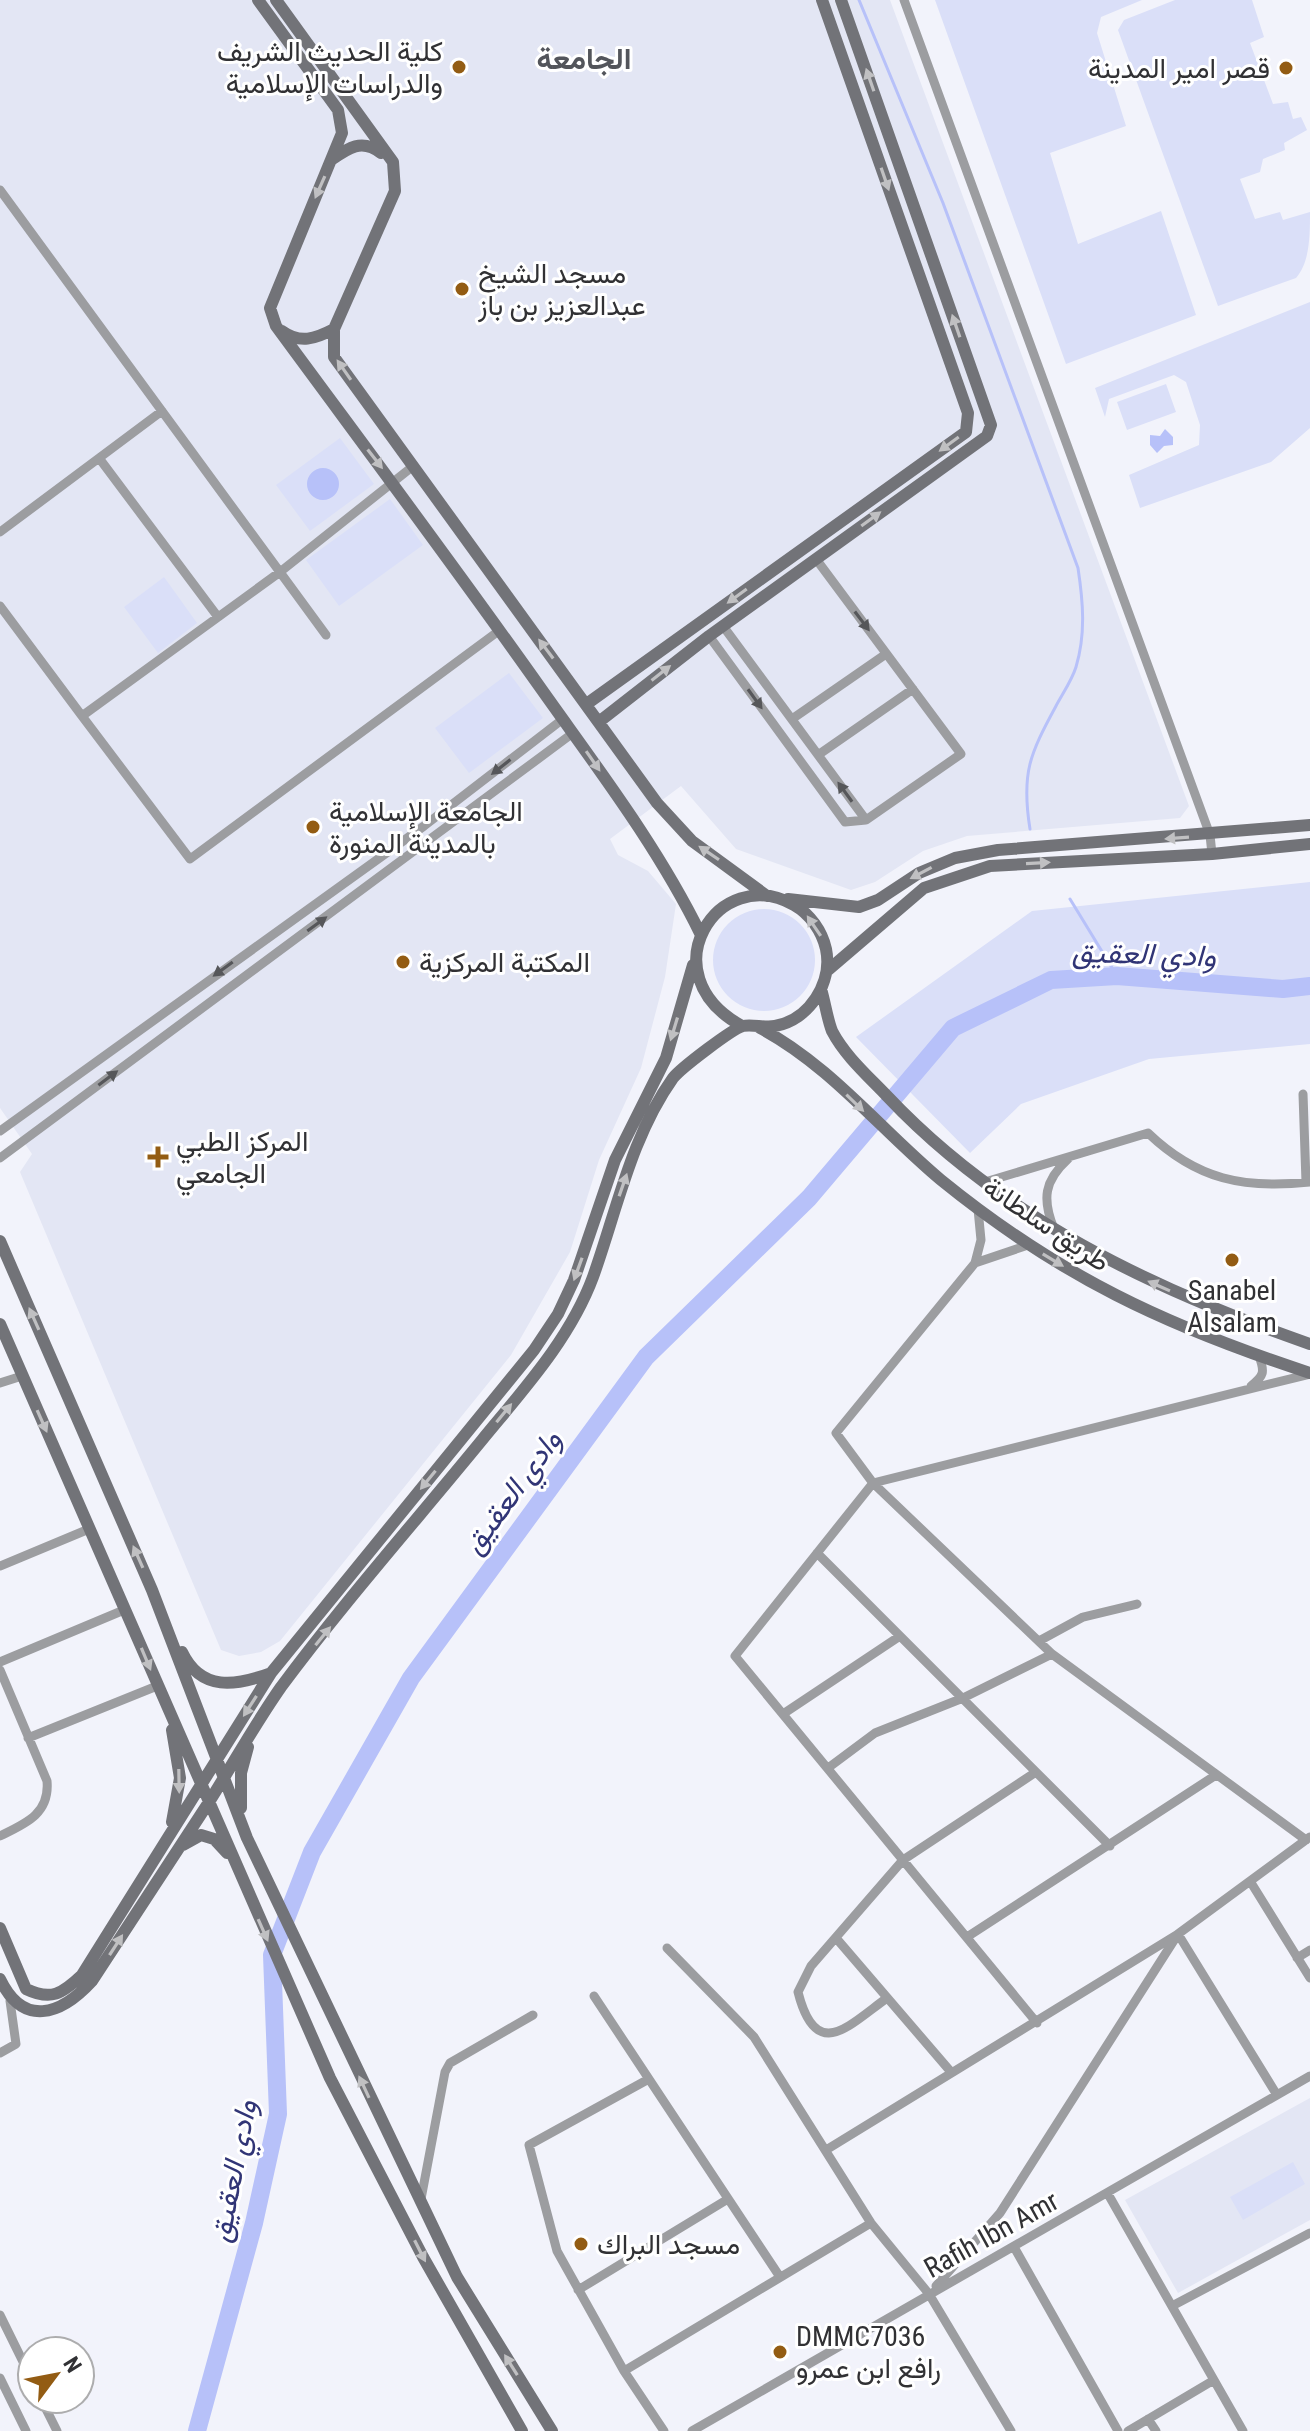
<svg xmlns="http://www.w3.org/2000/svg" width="1310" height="2431" font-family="'Roboto Condensed',Vazirmatn,sans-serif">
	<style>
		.built { fill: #e3e6f4 }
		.green { fill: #dadff8 }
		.water { fill: #b7c1f9 }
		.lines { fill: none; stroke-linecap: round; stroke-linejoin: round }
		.stream { stroke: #b7c1f9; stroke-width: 3 }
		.river { stroke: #b7c1f9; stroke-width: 18 }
		.street { stroke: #9c9da0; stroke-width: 9 }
		.secondary { stroke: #727378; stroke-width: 12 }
		.oneway { fill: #c0c0c2 }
		.oneway2 { fill: #56575a }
		.poi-dot { fill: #935c13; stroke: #fff; stroke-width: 3 }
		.labels { text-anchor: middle; stroke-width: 6; stroke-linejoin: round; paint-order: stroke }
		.poi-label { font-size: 28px; fill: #313134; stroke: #fff; text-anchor: start }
		.street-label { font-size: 28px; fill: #313134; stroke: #fff }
		.neighbourhood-label { font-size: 30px; font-weight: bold; fill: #53555b; stroke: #fff }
		.water-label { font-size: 30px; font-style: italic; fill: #313576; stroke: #fff }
	</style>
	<rect width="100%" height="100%" fill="#f2f3fb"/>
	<path class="built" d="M0,0H890L1189,806L1180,818L967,836L923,851L875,882L851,890L736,849L681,786L610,839L618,855L648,871L676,904L665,977L641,1068L599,1160L570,1252L511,1355L280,1641L261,1652L239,1656L221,1650L20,1172L32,1154L0,1108Z
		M1310,2098V2220L1178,2293L1125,2200Z"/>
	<path class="green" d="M935,0H1142L1101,17L1097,33L1126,126L1050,153L1078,244L1161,211L1196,315L1066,364Z
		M1175,0H1252L1264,37L1250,43L1273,104L1288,102L1293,119L1301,117L1307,130L1284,143L1285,150L1263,159L1260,172L1240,179L1255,219L1280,212L1283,220L1310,212C1310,235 1310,262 1296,278L1218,306L1118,30L1124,20Z
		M1310,302V428L1271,462L1140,508L1129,475L1199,445L1200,425L1186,382L1174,375L1109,399L1105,417L1095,388Z
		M1166,384L1176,412L1127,430L1117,402Z
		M340,438L374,484L310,531L276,485Z
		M390,499L423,545L339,606L306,560Z
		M164,577L197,623L158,653L124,607Z
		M509,673L543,718L469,773L435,728Z
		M1310,882V1044L1149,1059L1021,1104L970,1153L856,1037L1032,911Z
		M713 960a51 51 0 1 1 102 0a51 51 0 1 1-102 0Z
		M1293,2162L1305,2184L1243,2220L1230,2197Z"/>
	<path class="water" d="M1165,429L1173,437V445L1164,446L1157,453L1150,445V435L1160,436Z
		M307 484a16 16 0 1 1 32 0a16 16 0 1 1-32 0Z"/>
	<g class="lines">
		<path class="stream" d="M859,0L943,203L1078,568C1083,601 1086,634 1076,667C1072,680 1063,693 1056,706C1030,754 1021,773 1030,829
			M1070,899L1117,976"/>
		<path class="river" d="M197,2431L254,2223L278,2114L272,1955L312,1852L411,1678L646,1357L809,1198L953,1028L1051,980L1117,976L1283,989L1310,986"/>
		<path class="street" d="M904,0L1210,835L1212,854
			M0,190L326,635
			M99,458L218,617
			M0,532L162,411
			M0,606L82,716L280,572L412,467
			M723,626L866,820L961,754L816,559
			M709,636L845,822L866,820
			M82,716L190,859L500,630
			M792,719L886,654
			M818,755L913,689
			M1303,1094L1306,1182
			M0,1131L424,826L563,719
			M0,1158L573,733
			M985,1182L1148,1133C1197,1180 1244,1189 1310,1182
			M978,1209L981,1240L975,1263L836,1433L873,1483L1052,1654L1306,1840
			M1054,1229C1042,1199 1044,1181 1068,1159
			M975,1263L1028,1245
			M0,1383L22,1376
			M1251,1386C1264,1376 1265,1372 1259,1356
			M817,1553L1110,1846
			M0,1566L89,1529
			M1039,1641L1083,1617L1137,1604
			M0,1662L124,1610
			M0,1670L47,1781C50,1814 25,1824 0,1836
			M783,1714L900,1636
			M28,1738L157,1686
			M828,1768L875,1733L963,1698L1052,1654
			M1250,1881L1310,1978
			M967,1937L1216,1775
			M836,1938L951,2072
			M667,1948L754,2037L871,2223L929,2294L1011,2431
			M1297,1958L1310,1950
			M594,1996L780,2277
			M887,1998C848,2026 816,2063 798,1992L811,1966L903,1860L1036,1772
			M1037,2023L735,1656L873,1483L1310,1374
			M0,2053L16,2044L10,2001
			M647,2080L529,2145L557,2251L624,2371L664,2431
			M826,2150L1178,1934L1277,2095
			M1108,2194L1243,2431
			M421,2199L445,2072L450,2063L533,2015
			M1014,2247L1118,2431
			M936,2286L1000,2213L1178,1934L1310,1837
			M578,2290L728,2199
			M1172,2306L1310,2233
			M0,2315L32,2380
			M624,2371L871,2223
			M0,2378L26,2431
			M41,2399L57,2431
			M1148,2419L1156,2431
			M692,2431L1310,2076
			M1128,2431L1214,2380"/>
		<path class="secondary" d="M258,0L338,110L342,133L270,308L276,326C365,447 455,567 542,690C598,769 658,847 701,935
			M276,0L393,162L395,191L334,329V357L657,803L692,841L767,896
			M331,160C348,148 362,138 381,153
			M282,331C300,344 315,339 334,329
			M588,703L966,432L968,413L822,0
			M600,721L709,636L987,436L991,425L841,0
			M788,899L859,907L878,900L919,873L955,858L998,850L1310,825
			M827,971L924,888L990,866L1212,854L1310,844
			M821,989C825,1002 827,1018 832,1031C845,1056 868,1076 887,1096C1002,1218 1154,1290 1310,1344
			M760,1028C830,1065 881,1130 941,1180C1059,1276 1166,1326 1310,1373
			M0,1241L152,1590L247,1838L457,2277L552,2431
			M0,1324L330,2078L423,2257L522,2431
			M182,1652C201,1692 236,1686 271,1673
			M172,1730L180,1778L172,1822
			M241,1808V1773L248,1747
			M183,1845L201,1835L214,1839L227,1853
			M0,1928L26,1989C51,2001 62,1994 82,1975L271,1673L534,1350L558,1314L574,1280L615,1160L666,1058L693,965
			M0,1979C23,2027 60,2016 92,1981C131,1922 170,1862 209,1802C233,1764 255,1724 281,1687C344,1602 415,1522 482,1440C523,1390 570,1339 593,1277C617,1210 631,1137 673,1078C681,1068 732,1029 743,1026C752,1024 765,1028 775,1026C809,1020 833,983 826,949C822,931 810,914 794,905C718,862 647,974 742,1026"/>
	</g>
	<defs><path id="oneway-solid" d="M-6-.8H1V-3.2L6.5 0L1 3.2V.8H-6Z" transform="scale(2)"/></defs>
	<g class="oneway">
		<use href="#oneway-solid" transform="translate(870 80) rotate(-109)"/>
		<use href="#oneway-solid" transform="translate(885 179) rotate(71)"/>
		<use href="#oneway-solid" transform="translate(320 187) rotate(114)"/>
		<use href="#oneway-solid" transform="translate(956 326) rotate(-109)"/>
		<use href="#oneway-solid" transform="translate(344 370) rotate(-125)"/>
		<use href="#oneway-solid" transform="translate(949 444) rotate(144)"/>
		<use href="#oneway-solid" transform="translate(375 459) rotate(52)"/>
		<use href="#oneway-solid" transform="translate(871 519) rotate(-36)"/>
		<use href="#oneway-solid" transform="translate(737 596) rotate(144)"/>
		<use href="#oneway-solid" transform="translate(546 649) rotate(-127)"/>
		<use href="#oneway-solid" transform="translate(661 673) rotate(-38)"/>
		<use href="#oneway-solid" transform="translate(593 761) rotate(55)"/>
		<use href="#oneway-solid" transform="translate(1177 838) rotate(176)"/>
		<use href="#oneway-solid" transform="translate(709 853) rotate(-146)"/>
		<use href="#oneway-solid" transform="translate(1038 863) rotate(-3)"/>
		<use href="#oneway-solid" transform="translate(921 873) rotate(152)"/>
		<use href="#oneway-solid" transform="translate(814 926) rotate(-124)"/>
		<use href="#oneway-solid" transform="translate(674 1029) rotate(107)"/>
		<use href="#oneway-solid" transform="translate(855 1103) rotate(44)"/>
		<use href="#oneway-solid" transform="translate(623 1185) rotate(-71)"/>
		<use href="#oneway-solid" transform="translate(1053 1260) rotate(31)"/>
		<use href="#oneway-solid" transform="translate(578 1269) rotate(110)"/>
		<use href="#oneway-solid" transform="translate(1159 1286) rotate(-156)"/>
		<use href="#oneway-solid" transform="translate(34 1319) rotate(-114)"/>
		<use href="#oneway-solid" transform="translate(504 1413) rotate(-51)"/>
		<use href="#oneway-solid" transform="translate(42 1421) rotate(66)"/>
		<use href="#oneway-solid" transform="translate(428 1480) rotate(129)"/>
		<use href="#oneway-solid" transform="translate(138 1557) rotate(-114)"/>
		<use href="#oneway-solid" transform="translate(323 1636) rotate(-51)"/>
		<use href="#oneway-solid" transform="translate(146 1659) rotate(67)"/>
		<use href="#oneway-solid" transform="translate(250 1706) rotate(123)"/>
		<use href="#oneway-solid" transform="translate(179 1781) rotate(89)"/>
		<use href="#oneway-solid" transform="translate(263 1930) rotate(66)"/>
		<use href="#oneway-solid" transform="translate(116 1945) rotate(-57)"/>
		<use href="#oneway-solid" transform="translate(364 2087) rotate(-115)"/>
		<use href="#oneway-solid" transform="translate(420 2251) rotate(63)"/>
		<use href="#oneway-solid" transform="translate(511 2365) rotate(-122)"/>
	</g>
	<g class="oneway2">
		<use href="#oneway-solid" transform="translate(862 621) rotate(53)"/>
		<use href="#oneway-solid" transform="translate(755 699) rotate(54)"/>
		<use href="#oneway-solid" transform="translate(501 767) rotate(142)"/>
		<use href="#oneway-solid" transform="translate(845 792) rotate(-126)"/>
		<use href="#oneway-solid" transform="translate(317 924) rotate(-36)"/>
		<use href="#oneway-solid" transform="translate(223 969) rotate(144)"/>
		<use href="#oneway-solid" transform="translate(108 1078) rotate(-37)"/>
	</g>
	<g class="poi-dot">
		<circle cx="459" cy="67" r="8"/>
		<circle cx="1286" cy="68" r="8"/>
		<circle cx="462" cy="289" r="8"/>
		<circle cx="313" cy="827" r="8"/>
		<circle cx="403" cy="962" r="8"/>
		<path d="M154 1145h8v8h8v8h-8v8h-8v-8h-8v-8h8z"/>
		<circle cx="1232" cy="1260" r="8"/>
		<circle cx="581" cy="2244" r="8"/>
		<circle cx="780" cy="2352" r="8"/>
	</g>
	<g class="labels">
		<g class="poi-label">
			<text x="443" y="61" text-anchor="end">كلية الحديث الشريف<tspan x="443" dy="32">والدراسات الإسلامية</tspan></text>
			<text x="1270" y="78" text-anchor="end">قصر امير المدينة</text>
			<text x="478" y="283">مسجد الشيخ<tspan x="478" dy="32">عبدالعزيز بن باز</tspan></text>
			<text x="329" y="821">الجامعة الإسلامية<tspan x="329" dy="32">بالمدينة المنورة</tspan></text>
			<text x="419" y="972">المكتبة المركزية</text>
			<text x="176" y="1151">المركز الطبي<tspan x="176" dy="32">الجامعي</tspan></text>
			<text x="1232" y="1300" text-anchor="middle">Sanabel<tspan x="1232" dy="32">Alsalam</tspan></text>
			<text x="597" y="2254">مسجد البراك</text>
			<text x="796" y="2346">DMMC7036<tspan x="796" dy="32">رافع ابن عمرو</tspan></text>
		</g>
		<g class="street-label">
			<text transform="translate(1047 1224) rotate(34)" y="10">طريق سلطانة</text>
			<text transform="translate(991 2234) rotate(-29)" y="10">Rafih Ibn Amr</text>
		</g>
		<g class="neighbourhood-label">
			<text x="584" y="69">الجامعة</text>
		</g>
		<g class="water-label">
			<text transform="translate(1144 954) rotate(2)" y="10">وادي العقيق</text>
			<text transform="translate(512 1492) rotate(-54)" y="10">وادي العقيق</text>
			<text transform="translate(233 2171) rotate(-79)" y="10">وادي العقيق</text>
		</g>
	</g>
	<g transform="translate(56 2375) rotate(58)"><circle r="38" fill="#ffffff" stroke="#adadae" stroke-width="2"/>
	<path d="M0-6L14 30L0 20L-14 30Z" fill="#935c13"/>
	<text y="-12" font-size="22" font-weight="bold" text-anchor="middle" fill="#313134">N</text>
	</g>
</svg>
